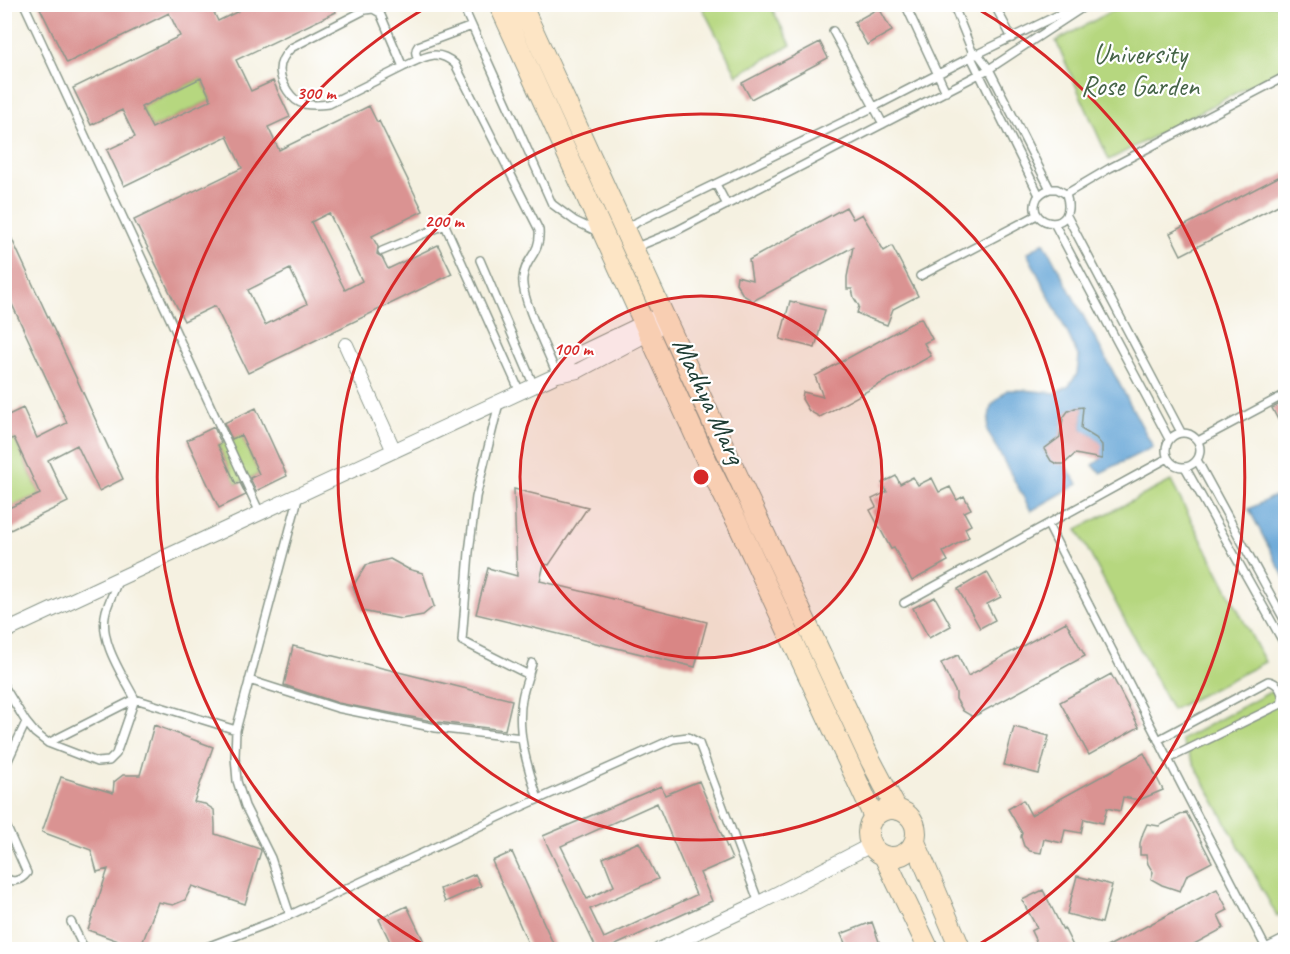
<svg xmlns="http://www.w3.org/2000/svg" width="1290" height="954" font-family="Caveat,sans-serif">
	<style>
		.green { fill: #b6d77f; stroke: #6a8a5a; stroke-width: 1.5 }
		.water { fill: #63a4d6; stroke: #417085; stroke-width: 1.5 }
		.building { fill: #da9392; fill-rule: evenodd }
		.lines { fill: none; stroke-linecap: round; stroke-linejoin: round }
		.service-casing { stroke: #8a978a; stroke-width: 10 }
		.minor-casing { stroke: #8a978a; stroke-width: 16 }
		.secondary-casing { stroke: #8a978a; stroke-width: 22 }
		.service { stroke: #fff; stroke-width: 7 }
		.minor { stroke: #fff; stroke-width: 14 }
		.secondary { stroke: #fde5c5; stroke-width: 20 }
		.ring { fill: none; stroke: #d62828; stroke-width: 3 }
		.labels { text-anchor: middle; stroke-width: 4.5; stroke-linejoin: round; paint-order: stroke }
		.park-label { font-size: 28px; fill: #456447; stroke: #fff }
		.street-label { font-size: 28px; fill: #1f3d34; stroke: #fff }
		.centre { fill: #d62828; stroke: #fff; stroke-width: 3 }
		.ring-label { font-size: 18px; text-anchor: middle; font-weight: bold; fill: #d62828; stroke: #fff; stroke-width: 4.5; stroke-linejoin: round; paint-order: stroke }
	</style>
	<rect width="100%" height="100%" fill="#fff"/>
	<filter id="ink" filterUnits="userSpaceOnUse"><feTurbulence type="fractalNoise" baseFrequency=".0167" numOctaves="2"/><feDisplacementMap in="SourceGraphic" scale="12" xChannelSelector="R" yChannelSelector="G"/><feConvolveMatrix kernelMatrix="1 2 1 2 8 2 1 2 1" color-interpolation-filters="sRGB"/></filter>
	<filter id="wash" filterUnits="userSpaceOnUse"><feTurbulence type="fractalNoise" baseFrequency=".008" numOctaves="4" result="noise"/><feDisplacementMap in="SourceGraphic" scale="24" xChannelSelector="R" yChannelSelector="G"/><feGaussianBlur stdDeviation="1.35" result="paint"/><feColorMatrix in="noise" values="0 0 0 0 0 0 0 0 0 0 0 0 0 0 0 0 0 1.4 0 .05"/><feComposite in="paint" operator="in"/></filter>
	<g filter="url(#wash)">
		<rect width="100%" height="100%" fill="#f5f1e1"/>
		<path class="green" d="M701,5H770L791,45L737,75Z
			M1123,5H1285V67L1109,160L1056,41Z
			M201,78L211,100L152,128L141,107Z
			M241,435L259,474L236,484L218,445Z
			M14,438L40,494L4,510V443Z
			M1171,481L1265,662L1172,710L1077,529Z
			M1285,684V912L1277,916L1181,740Z"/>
		<path class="water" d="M1044,242L1153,447L1100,473L1093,465L1101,459C1102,439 1097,439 1081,429L1083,407C1062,409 1063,419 1060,437L1044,450C1050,459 1053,463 1064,464L1078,484L1031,511L987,430L991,406L1007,390H1023L1056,393L1069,386L1077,374L1079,358L1069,336L1027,253Z
			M1274,496L1285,519V579L1249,509Z"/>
		<g id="blocks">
			<path class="building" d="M38,4H210L218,21L239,11L236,4H333L336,12L236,60L251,91L273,81L290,117L268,127L279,150L369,106L377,122L379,121L423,211L372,236L378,247L377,254L382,257L388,269L438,245L452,274L248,373L215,306L184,321L134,220L242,168L227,136L124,186L107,150L135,137L122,110L91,125L73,88L180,36L169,13L67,63ZM201,78L211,100L152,128L141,107ZM329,213L362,281L345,290L311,222ZM290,269L307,304L265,325L248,290Z
				M879,8L892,31L867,45L854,22Z
				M820,42L828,58L751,99L742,83Z
				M1286,173V201L1181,255L1170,233Z
				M846,207L853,219L862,214L884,251L892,246L918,296L893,309L887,325L868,318L857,313L859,306L854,298L852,289H847V277L853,247L753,301L743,295L736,283L737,276L752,280L749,260Z
				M4,222L123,479L99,491L77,445L48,460L68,502L4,533V510L40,494L14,438L4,442V417L23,408L37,438L67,423L4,287Z
				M790,301L825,310L815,348L780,339Z
				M921,318L932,339L924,343L931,356L820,417L809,411L802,399L803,392L823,397L815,376Z
				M1286,401V435L1272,408Z
				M1083,407L1081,429L1096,438L1102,445V459L1075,454L1064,464H1057L1051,461L1044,449L1060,437L1063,418L1068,411L1075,408Z
				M256,408L287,476L256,491L250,478L259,474L241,435L232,439L224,423Z
				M214,427L221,443L218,445L236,484L240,483L246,495L219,508L187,440Z
				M896,476L900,484L913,477L918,485L932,478L939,492L950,487L957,500L964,496L971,509L964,512L971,525L965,528L969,537L943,552L948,561L912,581L894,548L891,549L870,510L876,507L872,499L887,492L882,483Z
				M514,489L588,507L549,565L544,564L540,581L707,622L695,667L476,614L488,568L517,576Z
				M390,559L408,569L423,573L434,606L423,615L401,619L362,611L353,586L366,565Z
				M987,572L1001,597L987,604L995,620L980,628L958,589Z
				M935,597L951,626L929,638L913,608Z
				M1066,622L1085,656L973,717L963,711L956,699V693L941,663L958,655L968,676Z
				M293,646L512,700L505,730L437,722L338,703L284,685Z
				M1111,674L1139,727L1089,755L1060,702Z
				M154,725L213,747L194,802L205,804L214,810L215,824V834L260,849L261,851L245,904L192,886L185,900L173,905L158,902L140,949L88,930L108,869L97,872L91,850L42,832L61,777L113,793L114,782L123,775H140Z
				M1014,727L1049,736L1039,774L1004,765Z
				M1144,753L1163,790L1139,800L1123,797L1120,811L1107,808L1103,823L1084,819L1081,833L1065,830L1062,843L1044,839L1041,853L1030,851L1024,846L1021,837L1022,833L1008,809L1023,800L1031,815Z
				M699,781L732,859L700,873L712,901L605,950H597L543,836L661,786L665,795ZM657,803L696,895L604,938L590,909L658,879L639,842L603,858L614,886L587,899L561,846Z
				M1186,812L1212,862L1187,875L1180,891L1162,885L1151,879L1153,872L1148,864L1146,855H1140V843L1143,833L1147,824L1159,826Z
				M512,852L556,950H531L492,861Z
				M475,874L481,886L445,902L440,889Z
				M1077,876L1112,885L1102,923L1067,914Z
				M1217,889L1228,910L1218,915L1224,928L1183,950H1101Z
				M1043,890L1063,930L1064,928L1075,950H1040L1031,931L1037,928L1022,900Z
				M407,906L428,950H394L379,919Z
				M872,922L882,950H848L841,934Z"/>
		</g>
	</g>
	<g filter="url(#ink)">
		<use href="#blocks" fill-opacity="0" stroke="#8a978a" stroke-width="1.5"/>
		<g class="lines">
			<defs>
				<path id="service" d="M24,4L260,513
					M462,4L552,204L575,221L596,231
					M905,4L946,92
					M953,4L972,51L971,57L1039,195
					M994,4L1012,38
					M833,31L883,124
					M974,52L978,54L989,69L1050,189
					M418,60C416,55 414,51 418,46L472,26
					M403,67L329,104C321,105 313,106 304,104C291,101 281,83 280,70C280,61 285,54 291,48L365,10L373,9L380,13L403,67C423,58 436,47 455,64L539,230C541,255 525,257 523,278C520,297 549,354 557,375
					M716,184L727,205
					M1050,189H1057L1066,194C1079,235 1027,227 1036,201C1038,194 1044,191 1050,189Z
					M1066,194L1110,168L1286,76
					M1067,216L1181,432
					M1054,223L1169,439
					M627,230L637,222L651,215L874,107L971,57L1081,4
					M634,248L676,231L989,69L1088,4
					M382,251L445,225L520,392
					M480,260L534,386
					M920,276L1037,215
					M499,403L476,497L469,552L462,641L529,675
					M1166 450a17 17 0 1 1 34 0a17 17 0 1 1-34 0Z
					M1198,441L1286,394
					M1197,460L1286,623
					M1185,467L1286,647
					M1048,525L1168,759L1266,948
					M904,603L1168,458
					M532,663C529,675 524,687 522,699C516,733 528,768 538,799
					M249,680L337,708L436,728L522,738
					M4,686L26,722L35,733L48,743L97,762L109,761L116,754L135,699C122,674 98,640 106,611C109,601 114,591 118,581
					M1158,740L1268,681C1278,682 1285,694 1281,704L1168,759
					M48,743L135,699L236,730
					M4,769L26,722
					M4,821L27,873C21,881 9,885 4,874
					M290,915L271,858L245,806L237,781L235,757L236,730L299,495
					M71,922L82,944L87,950
					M1264,949L1286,938
					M199,950L290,915L512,811L673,739L688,737L699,743L759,903"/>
				<path id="minor" d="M346,345L394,451
					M557,375L570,358L662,314
					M4,632L557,375L578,371L655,330
					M659,950L759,903L871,845"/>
				<path id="secondary" d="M499,4L710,468L737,522L874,817
					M521,4L719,436L870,759L897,810
					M868 833a24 24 0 1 1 48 0a24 24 0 1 1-48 0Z
					M915,842L961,950
					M884,856L929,950"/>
			</defs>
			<use href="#service" class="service-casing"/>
			<use href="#minor" class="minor-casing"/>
			<use href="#secondary" class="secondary-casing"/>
			<use href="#service" class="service"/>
			<use href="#minor" class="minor"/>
			<use href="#secondary" class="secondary"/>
		</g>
	</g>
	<circle cx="701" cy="477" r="181" fill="#d62828" fill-opacity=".12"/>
	<g class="ring">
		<circle cx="701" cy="477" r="181"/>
		<circle cx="701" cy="477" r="363"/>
		<path d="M429 948A544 544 0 0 1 429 6M973 6A544 544 0 0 1 973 948"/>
	</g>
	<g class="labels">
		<g class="park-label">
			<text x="1140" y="63">University<tspan x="1140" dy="32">Rose Garden</tspan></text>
		</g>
		<g class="street-label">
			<text transform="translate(710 400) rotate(65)" y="10">Madhya Marg</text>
		</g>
	</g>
	<circle cx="701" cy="477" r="9" class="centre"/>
	<g class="ring-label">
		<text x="316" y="99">300 m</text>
		<text x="444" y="227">200 m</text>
		<text x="573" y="355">100 m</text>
	</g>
	<rect width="1290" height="954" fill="none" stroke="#fff" stroke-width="24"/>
</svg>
